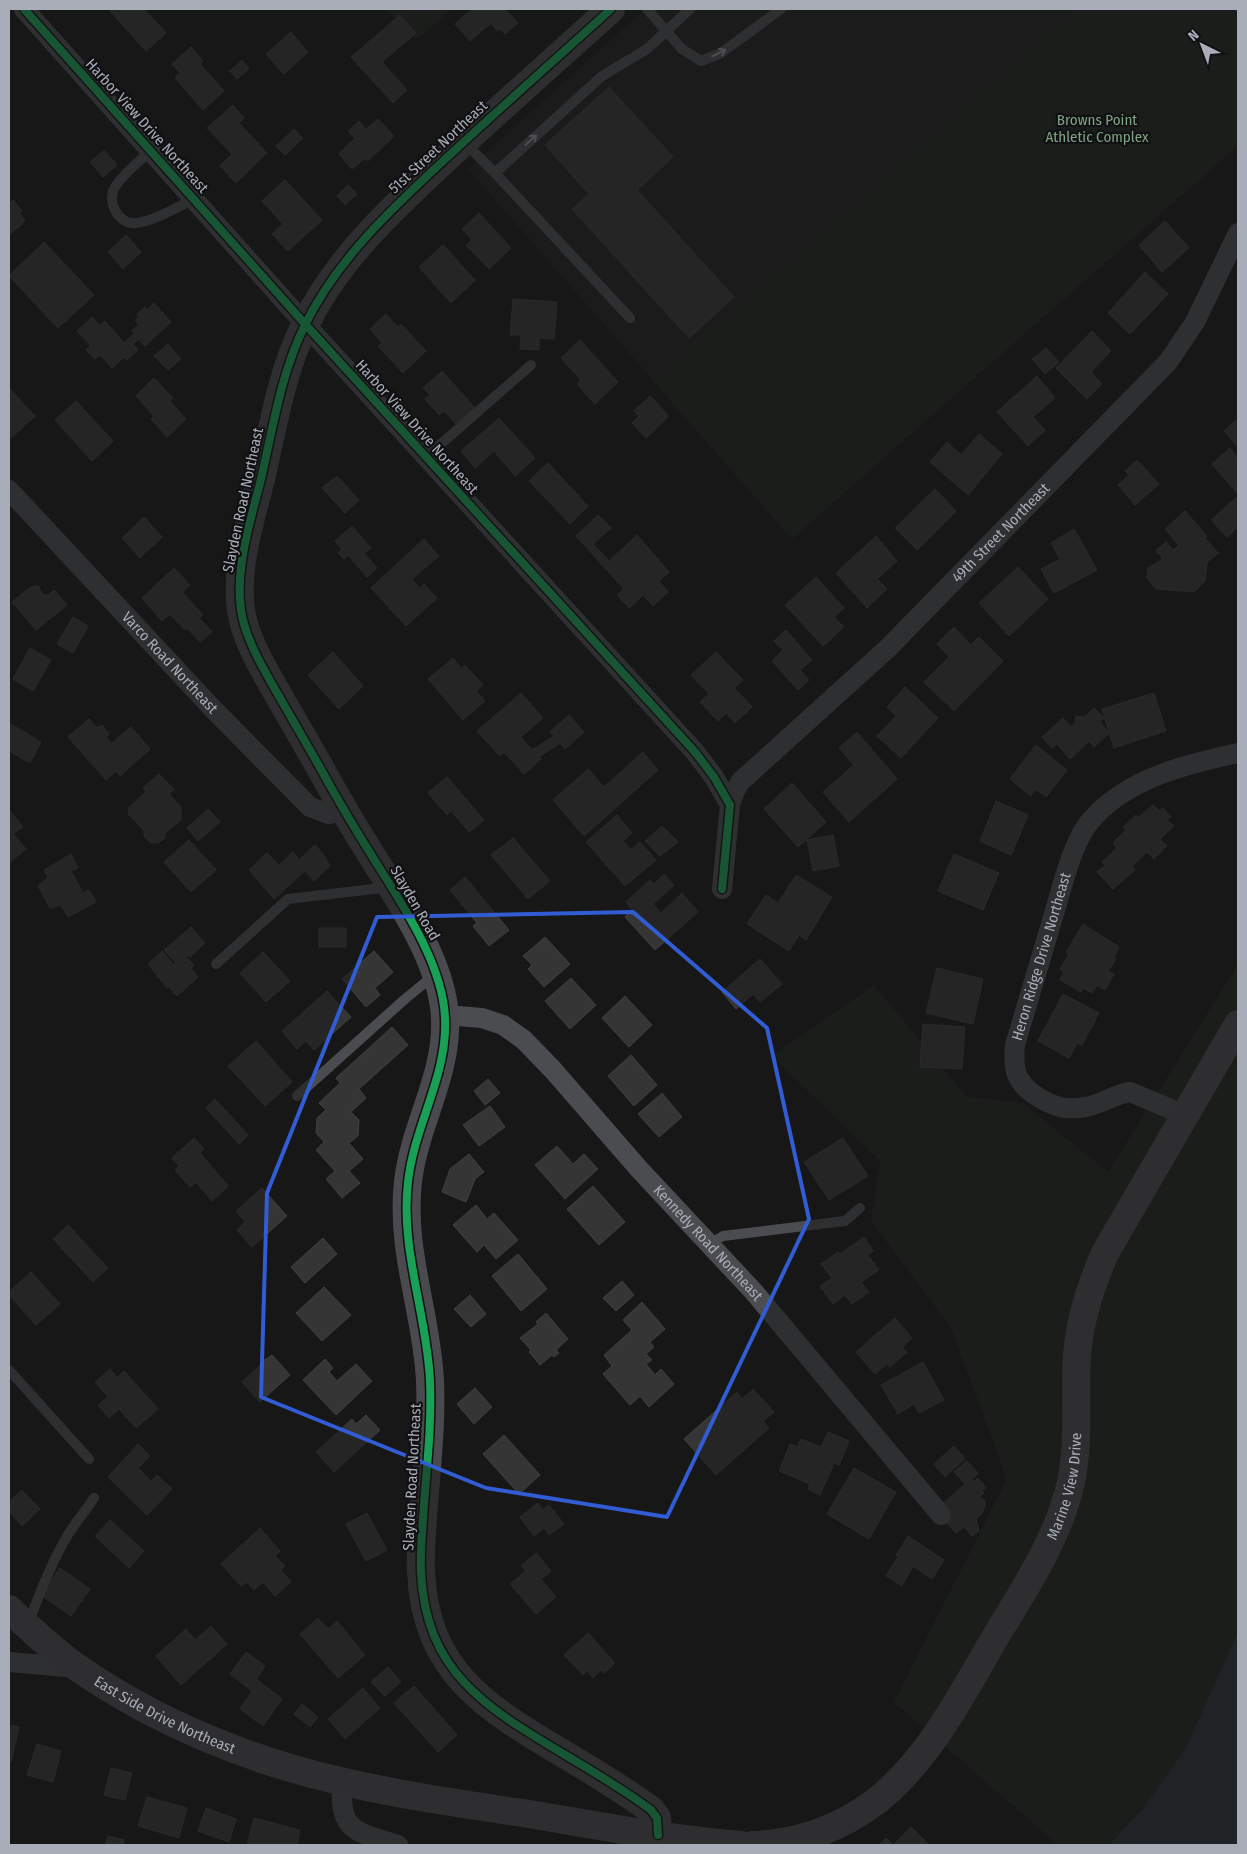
<svg xmlns="http://www.w3.org/2000/svg" width="1247" height="1854" font-family="'Fira Sans Condensed',sans-serif">
	<style>
		.built { fill: #212123 }
		.green { fill: #1d241e }
		.water { fill: #2a3239 }
		.building { fill: #353536; stroke: #3f4043 }
		.lines { fill: none; stroke-linecap: round; stroke-linejoin: round }
		.lane { stroke: #4b4c50; stroke-width: 10 }
		.street { stroke: #4b4c50; stroke-width: 20 }
		.secondary { stroke: #4a4a4e; stroke-width: 28 }
		.cycleway-casing { stroke: #111113; stroke-width: 11 }
		.cycleway { stroke: #1a9f57; stroke-width: 8 }
		.oneway { stroke: #8c9099 }
		.marked { fill: none; stroke: #325cd3; stroke-width: 4; stroke-linejoin: round }
		.labels { text-anchor: middle; stroke-width: 4.5; stroke-linejoin: round; paint-order: stroke }
		.park-label { font-size: 15px; fill: #7fa381; stroke: #111113 }
		.street-label { font-size: 15px; fill: #a8adb8; stroke: #111113 }
	</style>
	<rect width="100%" height="100%" fill="#171717"/>
	<path class="built" d="M645,9H1238V146L792,539L468,169Z"/>
	<path class="green" d="M386,9H452L417,39Z
		M1073,9H1238V145L792,539L652,380Z
		M1238,964V1819L1220,1845H1058L894,1702L1007,1479L951,1328L871,1221L880,1161L772,1056L874,985L966,1096L1023,1103L1108,1172Z"/>
	<path class="water" d="M1238,1632V1845H1109L1142,1810L1186,1748Z"/>
	<path class="building" d="M112,9H144L166,33L146,51L110,11Z
		M472,9H505L518,23L505,34L499,28L497,31L491,23L470,41L455,24Z
		M400,15L416,33L382,62L407,90L393,103L351,57Z
		M291,32L308,52L284,74L266,54Z
		M191,47L203,61L200,64L224,91L203,110L175,78L180,73L172,64Z
		M242,60L249,69L237,79L230,71Z
		M609,87L673,157L637,190L734,297L689,338L572,209L589,194L545,145Z
		M233,105L244,118L239,123L267,153L236,183L220,166L232,154L207,128Z
		M378,119L394,136L368,161L365,158L352,169L339,154L355,138L348,131L359,121L366,129Z
		M294,129L303,138L285,155L276,146Z
		M104,150L117,165L103,177L90,162Z
		M285,180L322,220L288,251L272,234L283,224L262,201Z
		M348,185L357,194L345,205L337,196Z
		M13,200L22,211L19,213L25,221L9,235V204Z
		M479,213L511,248L489,269L466,245L472,240L462,229Z
		M1165,221L1189,248L1162,272L1139,245Z
		M126,235L141,252L123,269L108,252Z
		M44,242L94,295L58,328L9,276Z
		M443,245L475,280L451,303L419,267Z
		M1145,272L1168,294L1130,334L1108,313Z
		M513,299L557,302L554,339L539,338V350L520,349L521,335H510Z
		M154,303L171,322L145,346L139,339L133,344L138,350L127,360L124,357L112,368L100,355L95,359L86,350L91,346L77,331L92,317L100,326L105,321L124,343L134,334L132,331L139,325L135,320L139,317L137,314L145,307L147,310Z
		M386,314L398,327L401,324L426,351L403,373L378,346L382,343L370,329Z
		M1092,331L1111,351L1091,372L1102,384L1087,399L1056,368Z
		M580,340L618,382L595,404L577,384L581,380L561,358Z
		M168,344L181,359L168,370L154,356Z
		M1046,348L1059,362L1045,374L1032,359Z
		M442,371L475,408L457,425L444,411L439,415L425,399L430,395L423,388Z
		M1037,376L1055,398L1033,417L1045,430L1028,446L997,412Z
		M154,378L173,398L170,401L186,419L167,437L151,419L154,416L136,396Z
		M9,388L35,416L11,438L9,435Z
		M650,396L669,416L646,438L632,423L639,416L634,411Z
		M76,401L113,441L92,461L55,420Z
		M499,418L535,458L515,476L494,451L475,468L461,451Z
		M1238,419V447L1224,431Z
		M979,434L1002,454L968,495L930,462L947,442L961,455Z
		M1230,448L1238,458V494L1212,464Z
		M1137,460L1159,484L1135,505L1118,485L1129,475L1125,471Z
		M548,463L588,506L570,524L529,481Z
		M337,476L359,500L345,513L322,488Z
		M935,489L956,511L917,550L895,528Z
		M1238,496V527L1227,537L1211,520Z
		M1185,511L1207,536L1205,538L1218,553L1207,563L1205,581L1194,592L1156,589L1147,578L1148,568L1163,559L1156,550L1166,542L1173,550L1179,545L1165,529Z
		M598,515L611,528L593,544L609,561L637,535L669,572L659,581L668,592L653,606L643,595L629,608L617,595L624,589L576,536Z
		M144,517L162,537L140,558L122,538Z
		M352,526L371,548L364,553L377,568L367,577L348,555L344,559L338,553L342,549L335,541Z
		M1074,529L1097,570L1054,593L1041,569L1060,559L1051,543Z
		M876,536L897,561L877,579L887,589L867,608L836,573Z
		M424,539L439,556L412,579L420,588L424,584L437,598L406,626L371,588Z
		M1018,567L1048,599L1009,636L979,603Z
		M174,568L190,585L182,592L203,615L199,618L212,632L200,642L187,628L185,630L170,614L162,621L142,598Z
		M816,577L844,608L834,617L844,627L823,646L785,605Z
		M38,586L41,591L42,595H48L54,590L67,605L36,630L12,602L31,587Z
		M73,617L88,626L73,653L57,644Z
		M954,627L971,645L979,637L1003,661L954,711L924,682L949,657L937,644Z
		M786,630L812,660L800,670L809,680L798,690L772,661L783,650L774,641Z
		M30,648L51,660L33,691L13,679Z
		M333,652L363,686L339,709L308,675Z
		M716,652L743,680L734,688L752,707L735,723L726,713L718,721L700,702L709,694L691,675Z
		M453,658L461,668L465,665L483,685L476,691L485,701L463,720L428,679Z
		M905,687L938,718L901,758L877,736L896,716L887,707Z
		M521,693L543,718L521,737L532,750L554,736L550,732L569,715L584,732L565,749L560,743L539,757L541,759L524,774L504,752L500,756L477,731Z
		M1154,693L1166,731L1114,748L1102,709Z
		M1094,708L1104,718L1100,722L1109,733L1094,747L1089,741L1070,759L1057,744L1052,748L1042,737L1063,718L1071,727L1075,723L1076,716L1085,717Z
		M89,719L97,728L102,725L109,734L106,737L111,744L131,727L150,749L120,776L116,771L106,780L68,737Z
		M9,723L41,742L30,763L9,751Z
		M857,732L897,779L849,822L823,792L854,765L839,748Z
		M1036,745L1067,770L1046,797L1036,789L1031,796L1010,779Z
		M643,752L658,770L584,836L553,800L588,769L604,787Z
		M159,774L174,789L169,794L181,807V820L165,833V838L158,843H151L144,836V830L128,814L129,807L146,792L143,788Z
		M447,777L484,820L469,832L451,811L447,815L428,793Z
		M792,783L826,822L798,847L764,809Z
		M996,801L1028,815L1011,855L980,841Z
		M1153,805L1159,811L1163,808L1171,817L1167,820L1174,826L1160,839L1167,846L1154,859L1147,852L1132,866L1135,870L1113,889L1097,872L1106,865L1102,862L1117,848L1113,843L1126,830L1123,827L1136,815L1139,817Z
		M208,809L220,822L198,841L187,828Z
		M9,810L23,827L13,834L26,849L9,863Z
		M617,815L632,833L623,841L631,850L640,842L656,860L625,886L586,842Z
		M662,826L678,842L660,856L645,841Z
		M833,835L839,866L813,871L807,840Z
		M513,838L550,881L528,899L491,855Z
		M189,840L216,870L191,892L164,862Z
		M315,845L323,854L330,866L314,881L305,871L274,899L249,870L267,853L279,865L293,852L299,860Z
		M71,854L78,868L71,871L83,893L89,890L96,902L68,917L61,905L50,908L38,886L48,878L44,870Z
		M954,854L999,873L983,910L938,891Z
		M664,874L674,885L653,904L661,913L682,893L698,912L655,950L625,917L632,910L626,902L650,880L654,884Z
		M796,875L832,897L806,940L799,935L789,951L747,924L766,895L778,903Z
		M465,877L509,930L489,946L473,926L477,923L450,890Z
		M1083,924L1119,947L1114,958L1116,959L1108,971L1114,974L1105,990L1097,985L1092,993L1083,988L1081,992L1060,980L1064,972L1060,969L1069,954L1066,952Z
		M191,927L205,943L190,957L188,955L176,966L187,958L194,965L191,968L198,977L177,996L169,987L167,988L148,964L162,951L174,965L176,963L164,950Z
		M319,928H346V947H319Z
		M545,937L570,964L544,987L528,969L532,965L523,956Z
		M374,951L393,972L375,988L380,995L366,1007L342,979Z
		M263,952L290,981L266,1002L240,973Z
		M760,959L782,984L760,1002L753,994L736,1009L722,992Z
		M937,968L983,979L973,1024L926,1013Z
		M571,978L596,1005L570,1029L545,1001Z
		M327,991L351,1017L314,1050L306,1041L297,1049L282,1031Z
		M1063,994L1099,1013L1082,1045L1077,1043L1069,1058L1038,1041Z
		M625,996L652,1025L629,1047L602,1018Z
		M923,1024L965,1027L962,1069L920,1067Z
		M392,1027L408,1045L359,1089L366,1098L351,1112L359,1120L358,1136L349,1143L363,1159L349,1171L360,1183L342,1198L326,1179L335,1171L316,1150L324,1142L316,1133L317,1118L326,1110L319,1103L340,1083L336,1078Z
		M256,1041L292,1082L265,1106L228,1066Z
		M631,1055L657,1085L634,1106L608,1076Z
		M488,1079L500,1093L485,1105L474,1091Z
		M662,1093L682,1117L659,1137L638,1114Z
		M215,1099L248,1135L239,1144L206,1108Z
		M490,1106L505,1127L479,1146L463,1125Z
		M194,1138L204,1149L200,1153L228,1186L212,1201L196,1182L190,1187L175,1170L179,1166L172,1158Z
		M843,1138L868,1176L829,1200L804,1162Z
		M557,1146L573,1164L584,1154L598,1169L565,1199L535,1165Z
		M469,1154L484,1172L475,1179L466,1202L442,1192L450,1169Z
		M593,1186L625,1222L599,1245L567,1209Z
		M262,1188L287,1216L252,1247L237,1230L245,1222L236,1211Z
		M476,1205L487,1219L494,1213L518,1240L496,1259L484,1245L477,1252L453,1225Z
		M68,1225L108,1268L93,1282L53,1239Z
		M864,1237L873,1251L868,1255L879,1270L861,1282L869,1292L852,1304L845,1295L833,1304L820,1286L832,1278L821,1264L838,1252L840,1254Z
		M323,1238L337,1254L305,1283L291,1267Z
		M518,1254L547,1289L521,1311L492,1276Z
		M31,1272L60,1304L36,1325L9,1295V1292Z
		M622,1281L634,1295L616,1311L603,1298Z
		M324,1287L351,1315L322,1341L296,1313Z
		M470,1295L486,1314L471,1327L454,1309Z
		M642,1302L665,1329L650,1342L654,1347L646,1354L652,1360L646,1364L655,1375L661,1369L674,1384L649,1407L640,1396L630,1405L603,1374L612,1366L604,1355L632,1330L623,1320Z
		M546,1313L568,1339L556,1350L559,1353L554,1357L552,1355L540,1365L529,1352L531,1350L520,1338L538,1324L536,1322Z
		M895,1318L912,1338L902,1347L907,1352L890,1367L887,1364L875,1374L856,1352Z
		M272,1355L290,1375L260,1402L242,1382L264,1362L263,1361Z
		M325,1359L333,1368L329,1372L337,1381L356,1364L372,1381L336,1415L303,1380Z
		M923,1362L944,1400L919,1413L914,1404L898,1414L881,1385Z
		M110,1369L117,1378L124,1371L158,1409L136,1428L119,1409L109,1418L98,1405L108,1397L95,1382Z
		M475,1388L492,1407L474,1424L457,1404Z
		M753,1389L774,1412L763,1421L769,1428L716,1475L684,1439L737,1392L742,1399Z
		M366,1415L380,1430L334,1472L316,1452L352,1419L356,1424Z
		M828,1432L849,1441L839,1465L834,1463L820,1495L808,1489L810,1484L779,1471L790,1444L797,1447L801,1439L821,1447Z
		M504,1435L540,1475L519,1494L483,1454Z
		M138,1444L150,1456L138,1468L151,1481L157,1475L172,1489L147,1515L108,1477Z
		M954,1446L965,1459L945,1477L934,1464Z
		M967,1461L978,1473L972,1479L974,1482L978,1478L986,1488L982,1491L984,1493L980,1497L985,1501V1507L982,1513L976,1519L979,1531L972,1536L964,1527L956,1533L945,1521L940,1506L965,1484L954,1472Z
		M854,1468L896,1492L869,1539L827,1514Z
		M22,1490L40,1509L22,1526L9,1511V1502Z
		M538,1503L543,1510L549,1505L564,1524L549,1535L544,1528L534,1536L520,1517Z
		M367,1513L387,1550L366,1561L346,1524Z
		M110,1520L144,1551L129,1568L95,1536Z
		M260,1528L280,1551L275,1556L285,1566L281,1570L291,1582L275,1596L263,1582L254,1590L247,1582L241,1586L221,1564Z
		M908,1536L944,1560L932,1579L913,1566L902,1586L886,1576L898,1557L896,1555Z
		M536,1553L551,1571L541,1579L556,1597L536,1614L510,1584L526,1571L521,1566Z
		M60,1568L90,1589L71,1616L41,1595Z
		M318,1618L328,1629L337,1621L365,1655L338,1678L300,1634Z
		M211,1626L227,1644L181,1685L156,1656L186,1629L195,1640Z
		M588,1633L615,1663L605,1673L601,1670L593,1678L587,1671L583,1675L564,1655Z
		M246,1652L265,1666L256,1679L282,1699L263,1726L240,1709L252,1691L230,1674Z
		M388,1667L401,1682L385,1696L371,1682Z
		M414,1686L457,1735L438,1752L394,1703Z
		M363,1688L380,1708L345,1739L328,1719Z
		M302,1704L318,1717L310,1727L294,1714Z
		M9,1725L19,1727L11,1762L9,1761Z
		M37,1744L61,1751L53,1782L27,1775Z
		M111,1768L132,1773L125,1800L104,1795Z
		M147,1797L187,1808L179,1838L138,1826Z
		M206,1808L236,1819L229,1842L198,1831Z
		M254,1818L300,1830L297,1845H247Z
		M911,1827L929,1845H879L886,1838L893,1845Z
		M108,1836L124,1840L123,1845H105Z"/>
	<g class="lines">
		<path class="lane" d="M647,9L682,49L701,61L721,53L781,9
			M464,142L495,173L630,318
			M150,151C139,162 123,174 115,187C111,194 111,203 115,210C118,216 125,223 132,223C146,225 181,206 193,199
			M495,173L602,76L647,49L690,9
			M426,457L531,365
			M216,964L288,899L382,888L388,884
			M297,1096L405,999L427,981L436,977
			M709,1244L723,1236L845,1221L860,1208
			M9,1370L89,1459
			M28,1625C39,1594 52,1561 69,1533C77,1521 86,1510 94,1498"/>
		<g class="street">
			<path d="M24,9L305,324L695,752L714,777L730,805L722,889"/>
			<path id="s1" d="M9,490L214,710L310,807L329,814L344,810"/>
			<path id="s2" d="M730,805L735,791L740,782L887,649L1168,362L1195,322L1238,233"/>
			<path id="s3" d="M446,1015L482,1018L503,1025L524,1040L553,1070L639,1169L754,1292L941,1515"/>
			<path id="s4" d="M1185,1115L1130,1092C1115,1094 1102,1104 1086,1107C1079,1108 1066,1109 1060,1107C1043,1102 1021,1089 1016,1072C1014,1063 1014,1054 1015,1045C1028,1001 1041,957 1054,914C1062,887 1073,839 1092,819C1128,778 1187,764 1238,753"/>
			<path d="M9,1662L78,1668"/>
			<path d="M342,1781C339,1833 355,1831 398,1845"/>
		</g>
		<g class="secondary">
			<path d="M611,9C559,56 506,103 454,151C398,203 338,256 304,327C281,374 273,427 261,479C250,523 231,579 244,624C251,648 264,670 276,691C290,715 304,740 318,764C335,795 353,826 372,856C400,901 443,963 445,1018C448,1075 414,1126 408,1182C400,1250 427,1314 430,1381C432,1427 426,1473 423,1518C422,1536 420,1554 421,1571C425,1671 485,1707 562,1753C592,1771 623,1789 651,1810L657,1818L658,1835"/>
			<path id="s5" d="M9,1609C31,1629 53,1651 78,1668C156,1722 248,1760 340,1781C400,1795 462,1804 523,1813C595,1825 668,1839 741,1845"/>
			<path id="s6" d="M753,1845C800,1843 841,1829 879,1799C929,1758 961,1696 993,1641C1023,1591 1058,1540 1071,1482C1080,1440 1074,1397 1077,1354C1080,1319 1091,1285 1105,1253L1238,1024"/>
		</g>
		<defs>
			<path id="cycleway" d="M24,9L305,324L695,752L714,777L730,805L722,889
				M611,9C559,56 506,103 454,151C398,203 338,256 304,327C281,374 273,427 261,479C250,523 231,579 244,624C251,648 264,670 276,691C290,715 304,740 318,764C335,795 353,826 372,856C400,901 443,963 445,1018C448,1075 414,1126 408,1182C400,1250 427,1314 430,1381C432,1427 426,1473 423,1518C422,1536 420,1554 421,1571C425,1671 485,1707 562,1753C592,1771 623,1789 651,1810L657,1818L658,1835"/>
		</defs>
		<use href="#cycleway" class="cycleway-casing"/>
		<use href="#cycleway" class="cycleway"/>
	</g>
	<defs><path id="oneway-shaft" d="M-6 0H5M1.5-3L5.5 0L1.5 3" fill="none" stroke-width="1.6" stroke-linecap="round" stroke-linejoin="round" transform="scale(1.25)"/></defs>
	<g class="oneway">
		<use href="#oneway-shaft" transform="translate(719 53) rotate(-26)"/>
		<use href="#oneway-shaft" transform="translate(531 140) rotate(-42)"/>
	</g>
	<path d="M0 0H1247V1854H0ZM633,912L767,1028L809,1219L667,1517L486,1488L261,1397L267,1193L377,917Z" fill="#171717" fill-opacity=".55" fill-rule="evenodd"/>
	<path class="marked" d="M633,912L767,1028L809,1219L667,1517L486,1488L261,1397L267,1193L377,917Z"/>
	<g class="labels">
		<g class="park-label">
			<text x="1097" y="125">Browns Point<tspan x="1097" dy="17">Athletic Complex</tspan></text>
		</g>
		<g class="street-label">
			<text transform="translate(147 126) rotate(48)" y="5">Harbor View Drive Northeast</text>
			<text transform="translate(438 147) rotate(-43)" y="5">51st Street Northeast</text>
			<text transform="translate(417 427) rotate(48)" y="5">Harbor View Drive Northeast</text>
			<text transform="translate(243 500) rotate(-78)" y="5">Slayden Road Northeast</text>
			<text dy="5" stroke="none"><textPath href="#s2" startOffset="386">49th Street Northeast</textPath></text>
			<text dy="5" stroke="none"><textPath href="#s1" startOffset="236">Varco Road Northeast</textPath></text>
			<text transform="translate(415 903) rotate(60)" y="5">Slayden Road</text>
			<text dy="5" stroke="none"><textPath href="#s4" startOffset="310">Heron Ridge Drive Northeast</textPath></text>
			<text dy="5" stroke="none"><textPath href="#s3" startOffset="358">Kennedy Road Northeast</textPath></text>
			<text transform="translate(412 1477) rotate(-87)" y="5">Slayden Road Northeast</text>
			<text dy="5" stroke="none"><textPath href="#s6" startOffset="505">Marine View Drive</textPath></text>
			<text dy="5" stroke="none"><textPath href="#s5" startOffset="190">East Side Drive Northeast</textPath></text>
		</g>
	</g>
	<rect width="1247" height="1854" fill="none" stroke="#a8adb8" stroke-width="20"/>
	<g transform="translate(1202 45) rotate(318)" stroke="#111113" stroke-width="4" paint-order="stroke">
	<path d="M0-4L9 19L0 12L-9 19Z" fill="#a8adb8"/>
	<text y="-8" font-size="14" font-weight="bold" text-anchor="middle" fill="#a8adb8">N</text>
	</g>
</svg>
